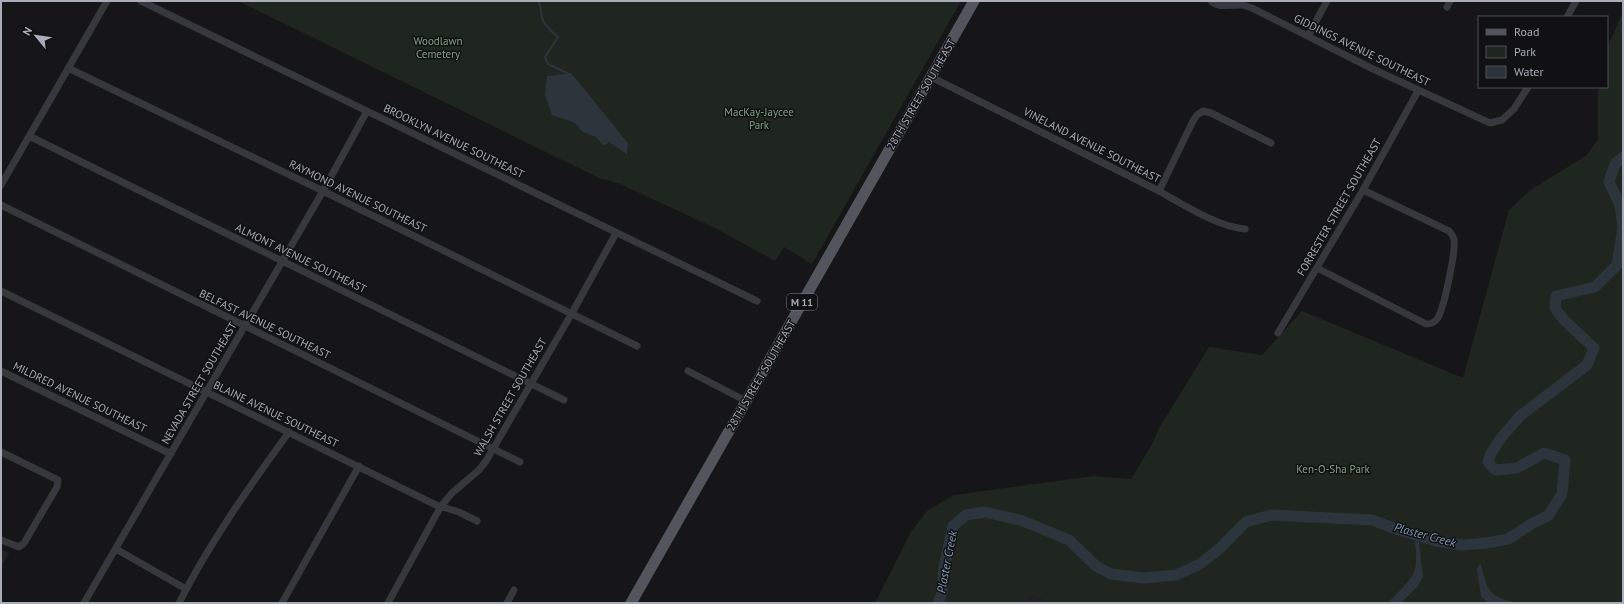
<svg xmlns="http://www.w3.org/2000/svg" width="1624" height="604" font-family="'PT Sans',sans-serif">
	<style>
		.built { fill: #222225 }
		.green { fill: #1e261f }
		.water { fill: #2c353c }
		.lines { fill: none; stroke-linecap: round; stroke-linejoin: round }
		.stream { stroke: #2c353c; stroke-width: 2 }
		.river { stroke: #2c353c; stroke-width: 11 }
		.minor { stroke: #37383d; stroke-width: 7 }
		.primary { stroke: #53555c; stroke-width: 11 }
		.labels { text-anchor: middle; stroke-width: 3; stroke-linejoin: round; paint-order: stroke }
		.shield { fill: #111113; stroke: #7b7e86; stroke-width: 1 }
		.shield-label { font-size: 10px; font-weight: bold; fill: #a8adb8 }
		.park-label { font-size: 11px; fill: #7fa381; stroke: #111113 }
		.street-label { font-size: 11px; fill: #a8adb8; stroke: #111113 }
		.water-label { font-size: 12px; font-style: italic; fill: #7f9bb3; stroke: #111113 }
	</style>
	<rect width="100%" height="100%" fill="#161618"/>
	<path class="built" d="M1032,595L1050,603H1027Z"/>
	<path class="green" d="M238,1H961L812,264L784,247L775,261L715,228L620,184L599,178Z
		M1623,12V603H1050L1032,595L1027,603H875L912,530L928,510L954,495L1094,476L1131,479L1151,446L1159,428L1209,347L1262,355L1302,311L1463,378L1509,210L1529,191L1587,155L1598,139V87H1607V48Z
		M1,549L9,553L1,567Z"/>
	<path class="water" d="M571,73L628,143L627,154L609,142L604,146L596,137L583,132L575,123L552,115L545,95L547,76Z
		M1415,541L1419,542L1423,577L1418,586L1401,603H1388C1399,590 1416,579 1416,561C1417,554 1415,548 1415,541Z
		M1480,563C1483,570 1484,578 1487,585C1491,597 1507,601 1518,603H1488L1481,596L1479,583L1477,569Z"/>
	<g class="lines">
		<path class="stream" d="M538,1C542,6 540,11 542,17C543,24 552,32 558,37L545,57L548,64L567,73"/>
		<path class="river" d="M938,603L942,593L944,567L953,526L966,515L985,512L1020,520L1045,530L1069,540L1096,566L1111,574L1144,578L1176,575L1200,564L1219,549L1246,522L1271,515L1372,520L1399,530L1436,541L1462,545L1487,543L1508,539L1533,523L1548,516L1562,494L1565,460L1544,453L1517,468L1495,470L1488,462L1491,453L1501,438L1520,416L1587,365L1594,348L1564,320L1555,308L1556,296L1595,287L1617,265L1623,227L1620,205L1609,182L1615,164L1623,157"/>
		<path class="minor" d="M141,1L757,301
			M1211,1C1219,9 1232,4 1243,5C1246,6 1249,7 1252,8L1375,70L1490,123L1502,120L1514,109L1528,87
			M1447,7L1450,1
			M1567,17L1576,1
			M1308,36L1327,1
			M68,68L323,191L637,346
			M931,77L1159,191C1182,204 1218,227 1245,229
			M29,136L564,400
			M1,185L107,1
			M1159,191L1193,121L1197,115L1203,111L1211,113L1271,143
			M1,205L520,462
			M1317,268L1426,324C1431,324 1434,323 1437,319C1444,310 1456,250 1454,239C1453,236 1451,233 1449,231L1363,190
			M1,291L436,505L459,512L477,521
			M1278,333L1363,190L1418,91
			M1,371L171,454
			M688,371L746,401
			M1,452L58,480L57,487L24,543L19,547L1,540
			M116,549L186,589
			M84,603L323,191L367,111
			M179,603C210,542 249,487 289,432
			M282,603L359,466
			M388,603L441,506L452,493L479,470L486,461L572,313L616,233
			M507,603L514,590"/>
		<path class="primary" d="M631,603L974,1"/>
	</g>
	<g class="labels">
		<rect class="shield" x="787" y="294" width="30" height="16" rx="3"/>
		<g class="shield-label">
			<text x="802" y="306">M 11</text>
		</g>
		<g class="park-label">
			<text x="438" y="45">Woodlawn<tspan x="438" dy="13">Cemetery</tspan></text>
			<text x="759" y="116">MacKay-Jaycee<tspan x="759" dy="13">Park</tspan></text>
			<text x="1333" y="473">Ken-O-Sha Park</text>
		</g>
		<g class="street-label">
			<text transform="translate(1362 50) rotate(26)" y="4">GIDDINGS AVENUE SOUTHEAST</text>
			<text transform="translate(921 94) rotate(-60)" y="4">28TH STREET SOUTHEAST</text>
			<text transform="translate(454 141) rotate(26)" y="4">BROOKLYN AVENUE SOUTHEAST</text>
			<text transform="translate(1092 145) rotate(27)" y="4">VINELAND AVENUE SOUTHEAST</text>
			<text transform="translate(358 196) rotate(26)" y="4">RAYMOND AVENUE SOUTHEAST</text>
			<text transform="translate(1339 207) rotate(-60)" y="4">FORRESTER STREET SOUTHEAST</text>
			<text transform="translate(301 258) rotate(26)" y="4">ALMONT AVENUE SOUTHEAST</text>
			<text transform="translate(265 324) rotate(26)" y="4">BELFAST AVENUE SOUTHEAST</text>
			<text transform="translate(761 375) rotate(-60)" y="4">28TH STREET SOUTHEAST</text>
			<text transform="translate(199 383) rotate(-60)" y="4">NEVADA STREET SOUTHEAST</text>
			<text transform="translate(80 397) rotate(26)" y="4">MILDRED AVENUE SOUTHEAST</text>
			<text transform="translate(510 397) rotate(-60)" y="4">WALSH STREET SOUTHEAST</text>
			<text transform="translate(276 414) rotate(26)" y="4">BLAINE AVENUE SOUTHEAST</text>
		</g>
		<g class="water-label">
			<text transform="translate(1425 535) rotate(15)" y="4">Plaster Creek</text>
			<text transform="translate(947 562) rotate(-79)" y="4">Plaster Creek</text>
		</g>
	</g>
	<rect width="1624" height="604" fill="none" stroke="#a8adb8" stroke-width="4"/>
	<rect x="1478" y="16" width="130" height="72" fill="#111113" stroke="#4d4f55"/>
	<rect x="1486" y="29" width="20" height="6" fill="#53555c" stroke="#4d4f55"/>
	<text x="1514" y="36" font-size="12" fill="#a8adb8">Road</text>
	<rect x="1486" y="46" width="20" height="12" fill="#1e261f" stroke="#4d4f55"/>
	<text x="1514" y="56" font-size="12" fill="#a8adb8">Park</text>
	<rect x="1486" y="66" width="20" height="12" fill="#2c353c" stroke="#4d4f55"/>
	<text x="1514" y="76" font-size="12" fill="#a8adb8">Water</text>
	<g transform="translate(36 36) rotate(299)" stroke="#111113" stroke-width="3" paint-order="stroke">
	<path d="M0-3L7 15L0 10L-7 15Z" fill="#a8adb8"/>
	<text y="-6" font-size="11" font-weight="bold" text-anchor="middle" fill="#a8adb8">N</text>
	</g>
</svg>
